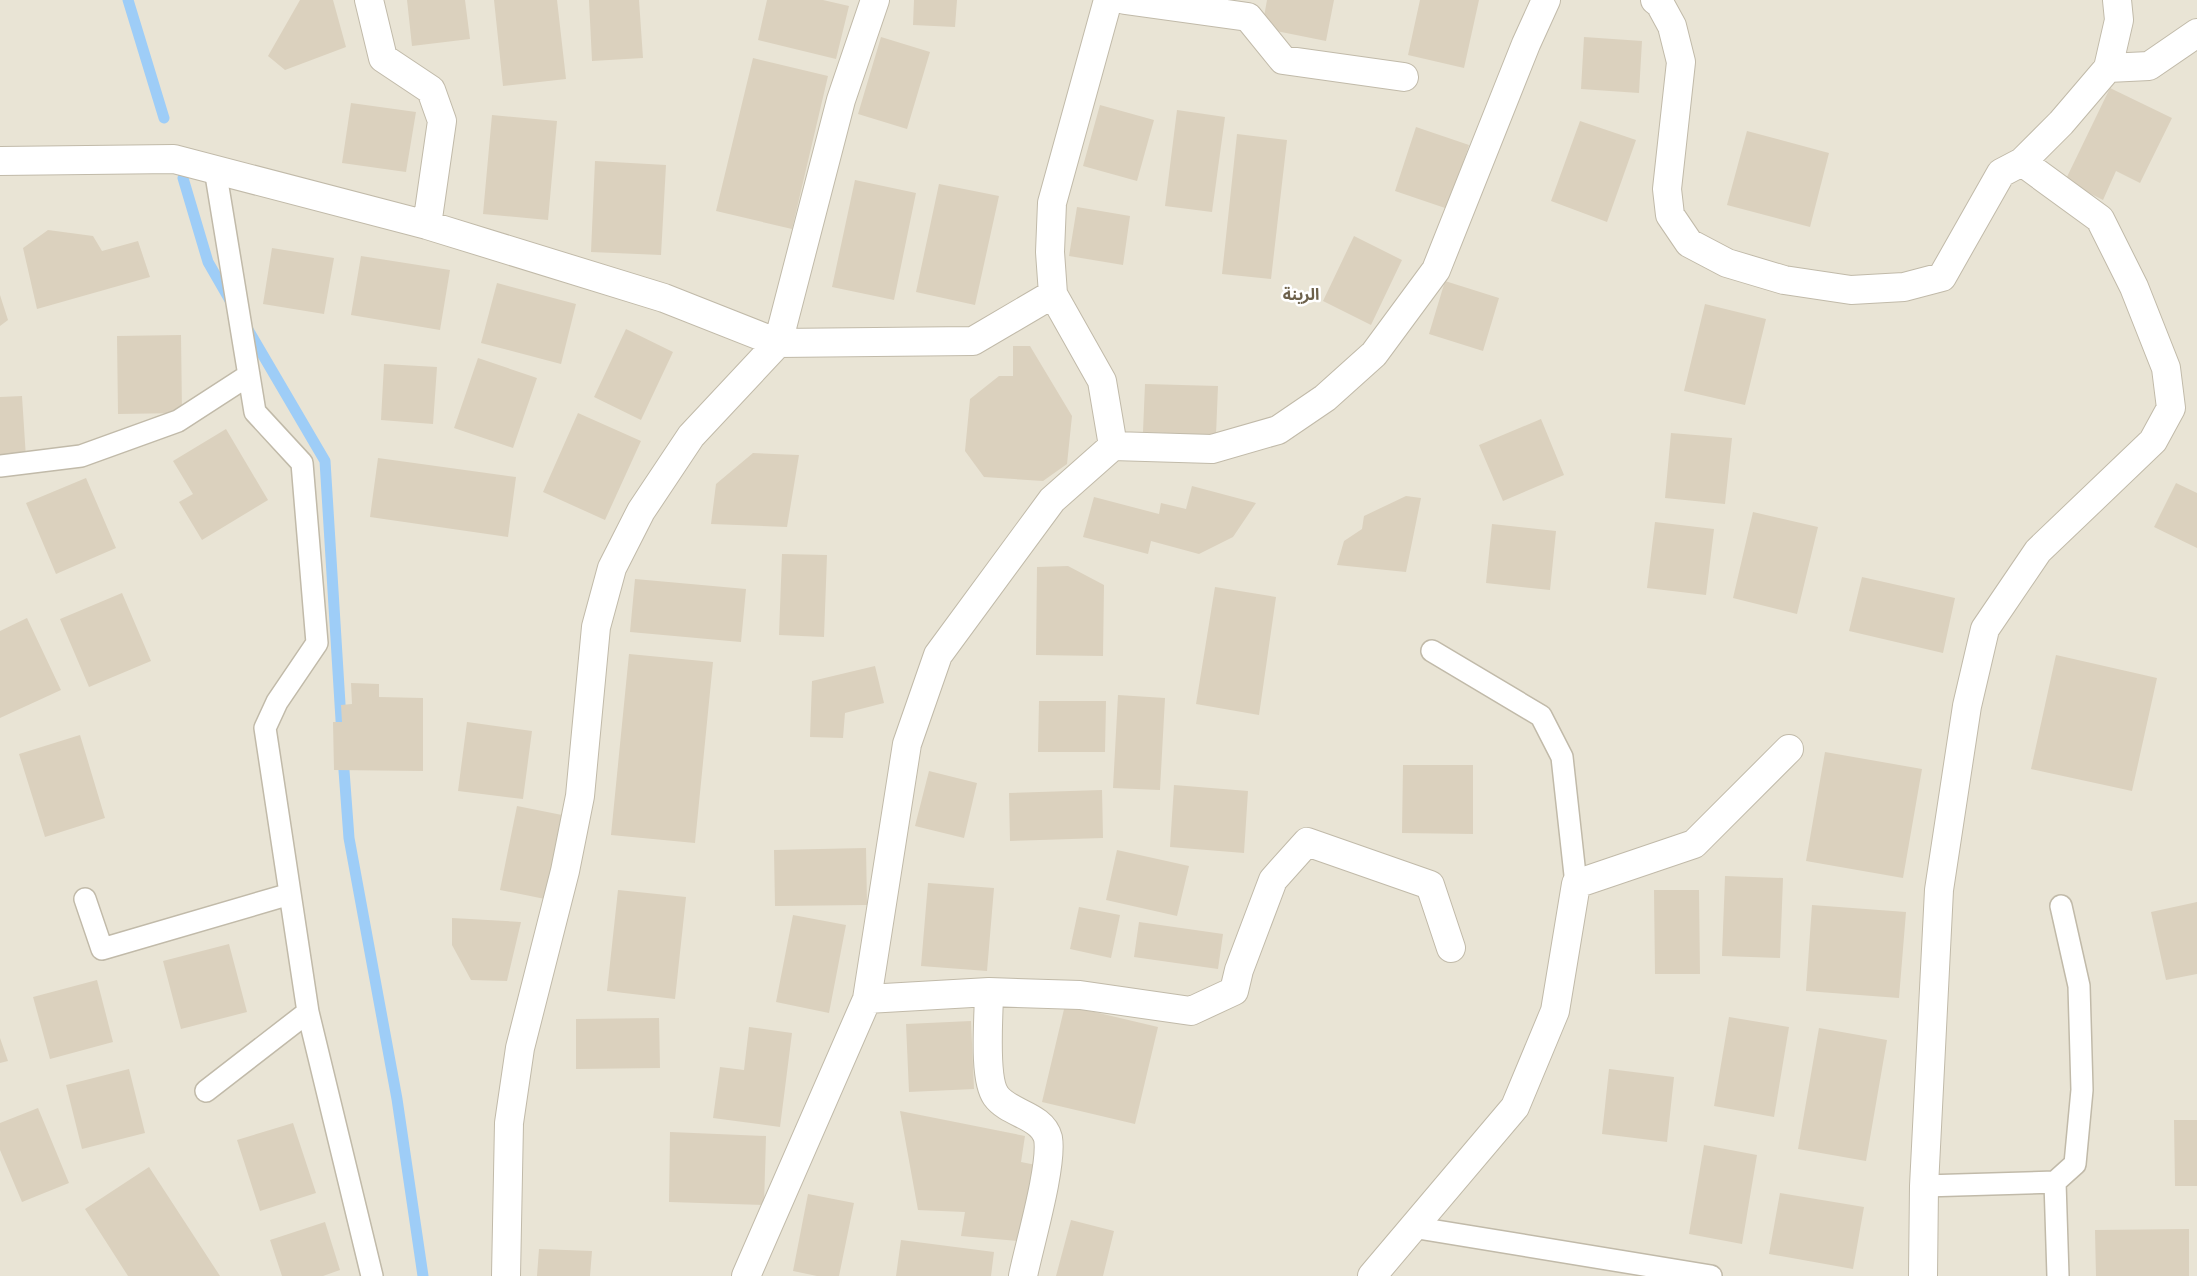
<svg xmlns="http://www.w3.org/2000/svg" width="2197" height="1276" font-family="Ubuntu,'Noto Sans Arabic',sans-serif">
	<style>
		.residential { fill: #e9e4d5 }
		.lines { fill: none; stroke-linecap: round; stroke-linejoin: round }
		.stream { stroke: #9ecdf7; stroke-width: 11 }
		.building { fill: #dbd1be }
		.service-casing { stroke: #c1baa9; stroke-width: 24 }
		.minor-casing { stroke: #c1baa9; stroke-width: 30 }
		.service { stroke: #fff; stroke-width: 21 }
		.minor { stroke: #fff; stroke-width: 28 }
		.labels { text-anchor: middle; stroke-width: 5; stroke-linejoin: round; paint-order: stroke }
		.quarter-label { font-size: 16px; font-weight: bold; fill: #6d614b; stroke: #fff }
	</style>
	<rect width="100%" height="100%" fill="#f5f2e7"/>
	<path class="residential" d="M0,0H2197V1276H0Z"/>
	<g class="lines">
		<path class="stream" d="M128,0L164,118
			M183,178L208,262L231,302
			M247,328L325,461L342,736
			M343,757L349,838L397,1099L423,1276"/>
	</g>
	<path class="building" d="M300,0H333L346,47L285,70L268,56Z
		M407,0H465L470,39L412,46Z
		M494,0H557L566,79L503,86Z
		M589,0H639L643,58L592,61Z
		M767,0H823L849,6L836,59L758,40Z
		M914,0H957L955,27L913,25Z
		M1267,0H1334L1326,41L1262,28Z
		M1420,0H1479L1464,68L1408,55Z
		M881,37L930,52L907,129L858,114Z
		M1584,37L1642,41L1639,93L1581,89Z
		M753,58L828,76L792,229L716,211Z
		M2110,88L2172,118L2140,183L2116,171L2103,200L2065,181Z
		M351,103L416,112L406,172L342,163Z
		M1100,105L1154,120L1137,181L1083,166Z
		M1177,110L1225,117L1212,212L1165,206Z
		M492,115L557,121L548,220L483,214Z
		M1580,121L1636,140L1607,222L1551,201Z
		M1416,127L1469,145L1448,209L1395,191Z
		M1747,131L1829,153L1810,227L1727,205Z
		M1237,134L1287,140L1271,279L1222,274Z
		M595,161L666,165L661,255L591,252Z
		M855,180L916,193L894,300L832,287Z
		M939,184L999,196L975,305L916,292Z
		M1077,207L1130,216L1123,265L1069,256Z
		M48,230L93,236L102,251L138,241L150,277L37,309L23,248Z
		M1354,236L1402,260L1371,325L1323,301Z
		M272,248L334,258L324,314L263,304Z
		M361,256L450,270L440,330L351,315Z
		M1445,281L1499,298L1483,351L1429,334Z
		M497,283L576,304L561,364L481,343Z
		M0,295L8,320L0,326Z
		M1705,304L1766,319L1745,405L1684,391Z
		M626,329L673,352L641,420L594,397Z
		M181,335L182,413L118,414L117,336Z
		M1013,346H1030L1072,416L1067,464L1043,481L984,477L965,451L970,399L999,376H1013Z
		M478,358L537,378L513,448L454,428Z
		M384,364L437,367L433,424L381,420Z
		M1145,384L1218,386L1216,435L1143,432Z
		M22,396L26,458L0,460V397Z
		M578,413L641,441L605,520L543,492Z
		M1541,419L1564,475L1503,501L1479,445Z
		M226,429L268,500L202,540L179,502L193,494L173,461Z
		M1671,433L1732,438L1725,504L1665,498Z
		M753,453L799,455L787,527L711,524L716,484Z
		M378,458L516,477L508,537L370,517Z
		M86,478L116,548L56,574L26,503Z
		M2176,483L2197,493V548L2154,527Z
		M1192,486L1256,503L1233,537L1199,554L1151,541L1148,554L1083,537L1094,497L1159,514L1161,503L1186,509Z
		M1406,496L1421,498L1406,572L1337,565L1344,541L1362,529L1364,516Z
		M1753,512L1818,527L1797,614L1733,598Z
		M1655,522L1714,529L1706,595L1647,588Z
		M1492,524L1556,531L1550,590L1486,583Z
		M782,554L827,555L824,637L779,635Z
		M1068,566L1104,585L1103,656L1036,655L1037,567Z
		M1862,577L1955,598L1943,653L1849,631Z
		M635,579L746,589L741,642L630,632Z
		M1215,587L1276,597L1259,715L1196,704Z
		M122,593L151,661L89,687L60,619Z
		M27,618L61,690L0,718V631Z
		M629,654L713,662L695,843L611,835Z
		M2056,655L2157,678L2132,791L2031,769Z
		M875,666L884,703L845,713L843,738L810,737L812,681Z
		M351,683L379,684V697L423,698V771L334,770L333,722H342L341,705L352,704Z
		M1118,695L1165,698L1160,790L1113,788Z
		M1039,701H1106L1105,752H1038Z
		M467,722L532,731L523,799L458,791Z
		M80,735L105,818L45,837L19,754Z
		M1825,752L1922,769L1903,878L1806,861Z
		M1403,765H1473V834L1402,833Z
		M929,771L977,783L964,838L915,826Z
		M1174,785L1248,791L1244,853L1170,847Z
		M1102,790L1103,838L1010,841L1009,793Z
		M517,806L562,815L545,899L500,890Z
		M866,848L867,905L775,906L774,850Z
		M1117,850L1189,866L1177,916L1106,900Z
		M1725,876L1783,878L1780,958L1722,956Z
		M928,883L994,888L987,971L921,966Z
		M618,890L686,897L675,999L607,991Z
		M1654,890H1699L1700,974H1655Z
		M2197,902V974L2166,980L2151,912Z
		M1812,905L1906,912L1899,998L1806,991Z
		M1079,907L1120,915L1111,958L1070,949Z
		M793,915L846,925L829,1013L776,1002Z
		M452,918L521,922L507,981L471,980L452,945Z
		M1139,922L1223,934L1218,969L1134,957Z
		M229,944L247,1012L181,1029L163,961Z
		M97,980L113,1042L50,1059L33,997Z
		M1065,1005L1158,1027L1135,1124L1042,1102Z
		M1729,1017L1789,1027L1774,1117L1714,1106Z
		M659,1018L660,1068L576,1069V1019Z
		M971,1021L974,1089L909,1092L906,1024Z
		M749,1027L792,1033L780,1127L713,1118L720,1067L744,1070Z
		M1819,1028L1887,1040L1866,1161L1798,1149Z
		M0,1038L8,1061L0,1063Z
		M129,1069L145,1133L82,1149L66,1085Z
		M1609,1069L1674,1077L1667,1142L1602,1134Z
		M38,1108L69,1183L22,1202L0,1150V1123Z
		M900,1111L1025,1136L1021,1162L1036,1165L1019,1241L961,1236L965,1212L918,1210Z
		M2174,1120H2197V1186H2175Z
		M293,1123L316,1193L260,1211L237,1140Z
		M670,1132L766,1136L764,1205L669,1202Z
		M1704,1145L1757,1155L1742,1244L1689,1234Z
		M149,1167L220,1276H128L85,1209Z
		M1780,1193L1864,1207L1853,1269L1769,1254Z
		M808,1194L854,1203L839,1276H817L793,1271Z
		M1071,1220L1114,1231L1103,1276H1056Z
		M325,1222L340,1270L323,1276H282L270,1240Z
		M2189,1229V1276H2096L2095,1230Z
		M901,1240L994,1252L991,1276H896Z
		M539,1249L592,1251L590,1276H537Z"/>
	<g class="lines">
		<defs>
			<path id="service" d="M0,466L81,456L178,421L249,375
				M1432,651L1541,716L1562,757L1576,884
				M85,899L102,949L290,894
				M308,1012L372,1276
				M206,1091L308,1012L265,728L277,702L317,643L302,463L255,412L215,169
				M2055,1182L2058,1276
				M1924,1186L2055,1182L2075,1164L2082,1090L2079,986L2061,906
				M1412,1227L1711,1276"/>
			<path id="minor" d="M369,0L383,58L431,90L442,121L427,225
				M1108,0L1052,203L1050,252L1053,294L1102,381L1113,446L1212,449L1278,430L1325,398L1374,354L1436,270L1526,44L1546,0
				M1125,0L1248,17L1283,60L1404,77
				M1655,0L1660,4L1672,26L1681,62L1667,189L1670,215L1689,243L1727,263L1784,280L1851,290L1904,287L1942,277L2001,173L2022,162L2061,123L2108,68L2119,20L2117,0
				M2108,68L2149,66L2197,33
				M0,161L174,159L427,225L664,298L778,343L973,341L1053,294
				M989,992C989,1016 983,1078 996,1096C1009,1114 1042,1115 1048,1138C1053,1165 1029,1246 1023,1276
				M867,999L989,992L1080,995L1191,1011L1234,991L1239,970L1273,880L1307,842L1430,885L1451,948
				M506,1276L509,1123L520,1048L565,871L580,796L596,627L612,568L641,511L691,436L778,343L841,100L875,0
				M746,1276L867,999L907,744L938,655L1052,500L1113,446
				M1372,1276L1515,1107L1555,1011L1576,884L1694,844L1789,749
				M1923,1276L1924,1186L1939,890L1967,706L1985,629L2038,551L2153,441L2171,408L2166,368L2134,287L2100,219L2022,162"/>
		</defs>
		<use href="#service" class="service-casing"/>
		<use href="#minor" class="minor-casing"/>
		<use href="#service" class="service"/>
		<use href="#minor" class="minor"/>
	</g>
	<g class="labels">
		<g class="quarter-label">
			<text x="1301" y="300">الرينة</text>
		</g>
	</g>
</svg>
